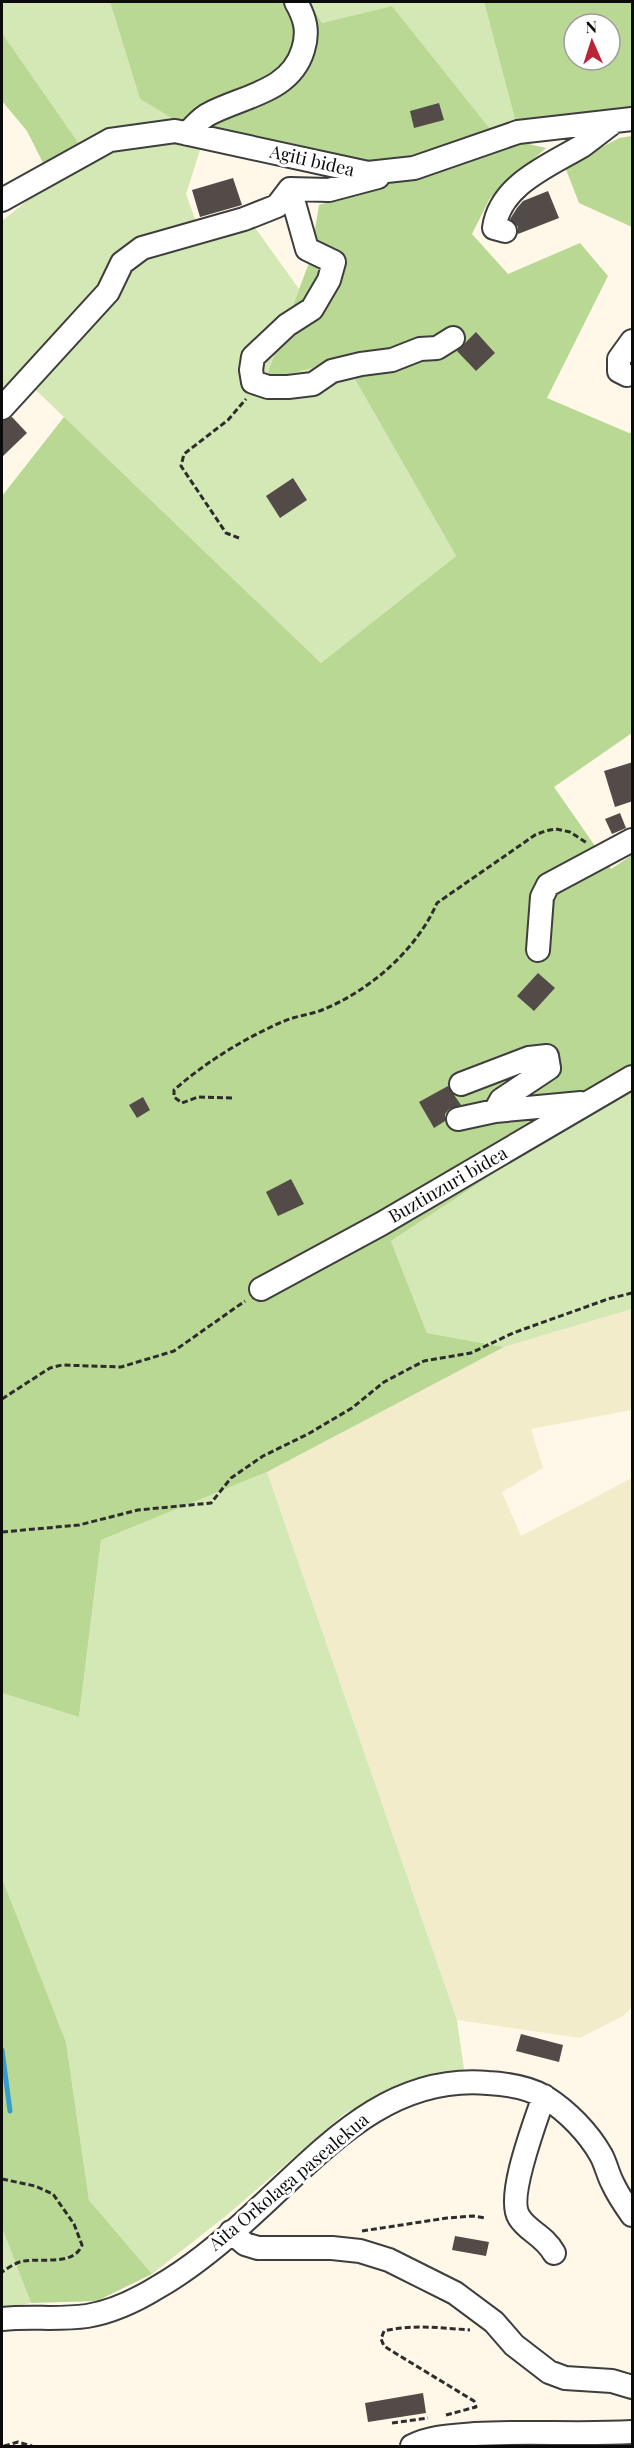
<svg xmlns="http://www.w3.org/2000/svg" width="634" height="2448" font-family="'Playfair Display',serif">
	<style>
		.farmland { fill: #f3ecca }
		.green { fill: #d3e8b4 }
		.forest { fill: #b8d893; fill-rule: evenodd }
		.lines { fill: none; stroke-linecap: round; stroke-linejoin: round }
		.stream { stroke: #369ccb; stroke-width: 5 }
		.building { fill: #534b47 }
		.minor-casing { stroke: #3e3e3e; stroke-width: 26 }
		.path { stroke: #2d2d2d; stroke-width: 3; stroke-dasharray: 6 3; stroke-linecap: butt }
		.minor { stroke: #fff; stroke-width: 22 }
		.labels { text-anchor: middle; stroke-width: 6; stroke-linejoin: round; paint-order: stroke }
		.street-label { font-size: 18px; fill: #0b0b0b; stroke: #fff }
	</style>
	<rect width="100%" height="100%" fill="#fff8e8"/>
	<path class="farmland" d="M632,1309V1410L531,1429L543,1468L502,1492L521,1536L632,1478V2007L623,2016L580,2038L457,2020L267,1472L504,1347Z"/>
	<path class="green" d="M2,2H110L140,99L183,125L82,148L2,33Z
		M309,2H484L516,123L491,130L392,6L322,23Z
		M176,141L201,147L186,194L201,236L251,222L299,289L265,380L344,360L456,556L321,663L19,374L2,388V221L38,192L112,152L139,143Z
		M632,1089V1309L504,1347L427,1333L391,1241L590,1110Z
		M267,1472L457,2020L464,2069L409,2080L344,2114L227,2215L152,2274L89,2200L66,2042L2,1878V1693L79,1717L101,1540Z
		M2,2228L31,2303L2,2309Z"/>
	<path class="forest" d="M110,2H309L322,23L392,6L491,130L414,161L368,166L183,125L140,99Z
		M484,2H632V111L516,123ZM574,24H610V60H574Z
		M2,33L82,148L45,167L27,131L2,101Z
		M632,136V243V227L579,203L565,167L619,138Z
		M520,142L546,148L490,198L472,234L508,274L580,243L608,276L547,398L629,433L632,432V733L554,787L611,869L632,855V1089L590,1110L391,1241L427,1333L504,1347L267,1472L101,1540L79,1717L2,1693V496L64,417L321,663L456,556L344,360L265,380L310,260L319,205Z
		M2,1878L66,2042L89,2200L152,2274L97,2301L31,2303L2,2228Z"/>
	<g class="lines">
		<path class="stream" d="M2,2050L10,2111"/>
	</g>
	<path class="building" d="M439,103L444,120L414,128L410,111Z
		M233,178L242,205L200,217L192,190Z
		M548,191L559,218L518,234V227L510,219L517,208L523,201Z
		M476,332L495,353L476,371L457,351Z
		M12,417L27,433L2,457V421Z
		M293,478L307,500L280,518L266,496Z
		M633,762V801L615,807L604,771Z
		M620,813L626,828L612,834L605,819Z
		M538,973L555,988L534,1011L517,996Z
		M448,1086L461,1105L449,1109L445,1114V1121L434,1128L419,1102Z
		M143,1097L150,1110L137,1118L129,1105Z
		M291,1179L304,1204L278,1216L266,1192Z
		M521,2034L563,2045L559,2062L516,2051Z
		M455,2236L489,2242L486,2256L452,2250Z
		M423,2393L426,2413L368,2422L365,2403Z"/>
	<g class="lines">
		<defs>
			<path id="minor" d="M187,134C193,127 199,120 207,115C241,96 290,93 303,50C309,31 305,18 296,2
				M290,189L307,249L334,262L329,280L312,309L287,325L253,357L251,370L253,382L268,387H288L313,384L332,371L361,364L392,360L420,349L437,348L453,338
				M2,200L110,140L175,131L368,173L414,168L518,132L632,119
				M505,231L494,228C500,185 548,166 582,146C593,138 604,129 615,121
				M627,375L619,371V359L632,341
				M2,408L108,292L122,263L142,248L244,219L277,206L290,189L329,190L378,177
				M538,950L542,897L548,885L632,840
				M461,1084L529,1058L547,1056L549,1068L501,1100L495,1111
				M458,1119L495,1111L581,1103
				M261,1289L381,1224L632,1077
				M544,2096C536,2120 506,2197 519,2217C527,2231 544,2235 554,2253
				M231,2232L245,2244L258,2248H332L360,2251L389,2260L455,2293L494,2322L514,2345L549,2372L565,2378L612,2381L632,2387
				M2,2319C30,2316 59,2320 87,2316C112,2312 137,2300 158,2287C193,2267 226,2239 255,2212C323,2150 387,2074 488,2083C507,2084 528,2087 545,2097C567,2111 588,2132 601,2155C606,2164 608,2175 613,2184C618,2195 625,2205 632,2215
				M412,2446C432,2436 454,2436 475,2434C528,2431 580,2435 632,2432"/>
		</defs>
		<use href="#minor" class="minor-casing"/>
		<path class="path" d="M239,538L226,533L181,466L184,454L228,420L246,399
			M232,1098L198,1097L182,1103L174,1097V1090C206,1062 243,1039 282,1022C295,1016 309,1015 322,1010C369,991 416,951 437,903L535,835L545,831L556,829L570,832L587,843
			M2,1399L50,1368L62,1365L121,1367L174,1351L245,1301
			M2,1532L79,1525L138,1510L211,1503L231,1478L263,1456L308,1434L352,1408L384,1382L424,1361L471,1353L513,1333L608,1299L632,1293
			M2,2179L35,2186L53,2194L74,2224L82,2245C74,2266 42,2258 24,2261C16,2262 8,2268 2,2272
			M362,2231L447,2218L473,2216L486,2218
			M446,2415L476,2407L474,2401L395,2353L384,2346L381,2339L384,2331C412,2324 442,2328 470,2330
			M392,2423L428,2418
			M4,2446L18,2442L32,2446"/>
		<use href="#minor" class="minor"/>
	</g>
	<g class="labels">
		<g class="street-label">
			<text transform="translate(312 161) rotate(13)" y="6">Agiti bidea</text>
			<text transform="translate(448 1185) rotate(-30)" y="6">Buztinzuri bidea</text>
			<text transform="translate(289 2182) rotate(-40)" y="6">Aita Orkolaga pasealekua</text>
		</g>
	</g>
	<rect width="634" height="2448" fill="none" stroke="#0b0b0b" stroke-width="6"/>
	<g transform="translate(592 42) rotate(357)"><circle r="28" fill="#ffffff" stroke="#9d9d9d" stroke-width="1.5"/>
	<path d="M0-4.5L10 22L0 15L-10 22Z" fill="#b82539"/>
	<text y="-9" font-size="16" font-weight="bold" text-anchor="middle" fill="#0b0b0b">N</text>
	</g>
</svg>
